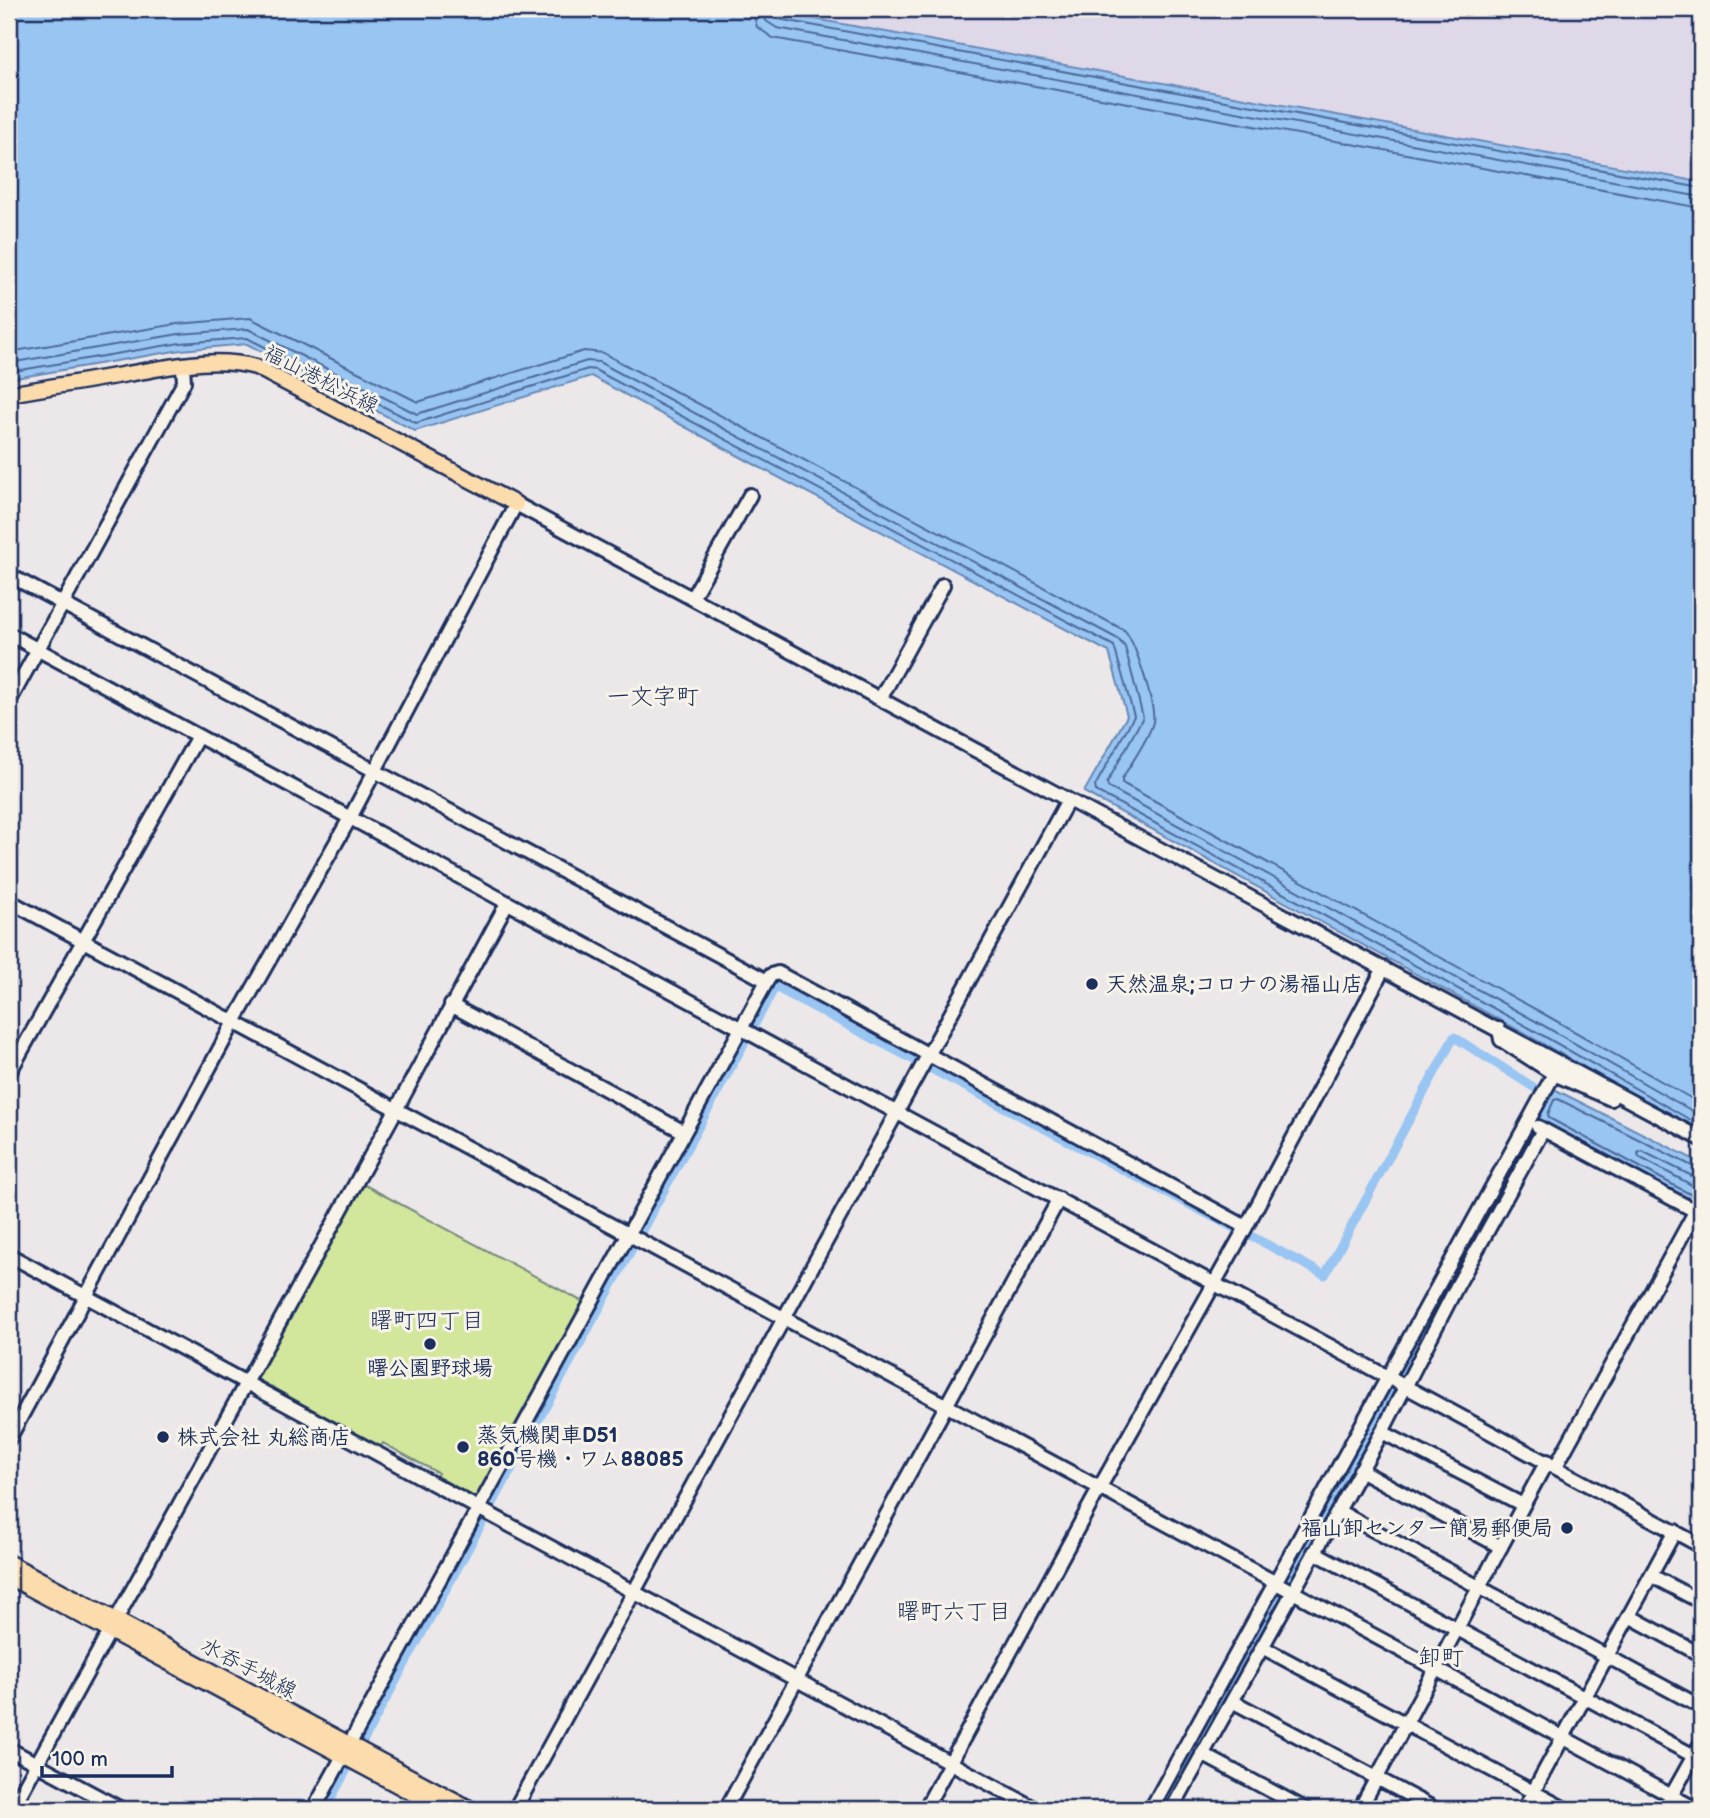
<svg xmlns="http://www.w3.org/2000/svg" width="1710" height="1818" font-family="'Balsamiq Sans','Klee One',sans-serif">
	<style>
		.built { fill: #dfd8e8 }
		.green { fill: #d2e79c; stroke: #768b7d; stroke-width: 2 }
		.water { fill: #99c5f3; stroke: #6789b7; stroke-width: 2 }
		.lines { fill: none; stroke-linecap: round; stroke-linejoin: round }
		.shore { stroke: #4d6b9a; stroke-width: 2 }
		.canal { stroke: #99c5f3; stroke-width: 9 }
		.minor-casing { stroke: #1b2f5e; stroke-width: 18 }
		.major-casing { stroke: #1b2f5e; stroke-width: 19 }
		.minor { stroke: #f7f3e8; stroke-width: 12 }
		.major { stroke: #fcdcac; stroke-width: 14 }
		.poi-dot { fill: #1b2f5e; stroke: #f7f3e8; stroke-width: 2.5 }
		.labels { text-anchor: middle; stroke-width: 6; stroke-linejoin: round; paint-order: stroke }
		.street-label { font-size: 21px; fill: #1b2f5e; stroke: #f7f3e8 }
		.poi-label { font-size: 21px; font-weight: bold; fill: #1b2f5e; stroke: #f7f3e8; text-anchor: start }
		.neighbourhood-label { font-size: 23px; fill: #1b2f5e; stroke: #f7f3e8 }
	</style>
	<rect width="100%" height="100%" fill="#ece7e8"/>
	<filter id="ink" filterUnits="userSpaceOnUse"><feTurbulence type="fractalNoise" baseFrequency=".0143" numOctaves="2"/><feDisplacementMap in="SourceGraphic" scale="14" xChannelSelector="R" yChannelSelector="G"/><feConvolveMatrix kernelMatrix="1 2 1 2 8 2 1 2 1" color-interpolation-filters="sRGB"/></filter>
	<g filter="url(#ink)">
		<path class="built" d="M761,9H1701V182L1151,80Z"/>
		<path class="green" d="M361,1183L585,1303L479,1498H474L436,1478L438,1473L383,1443L380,1448L254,1377Z"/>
		<path class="water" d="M9,9H761L1701,182V1133L1531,1037L1084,792L1127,716L1109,652L763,469L591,376L415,431L247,344L181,350L9,379Z
			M1552,1088L1701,1163V1208L1537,1120Z"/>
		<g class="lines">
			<path class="shore" d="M752,9L757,27L773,38L1701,208
				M762,9L766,21L777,28L1701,197
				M771,9L772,15L778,19L1701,188
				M9,352L177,324L250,318L418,402L584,351L603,353L1124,630C1135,640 1156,707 1153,722C1149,739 1131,763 1122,779V783L1544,1014L1701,1104
				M9,363L179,334L248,329L417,414L587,361L599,362L1118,639L1125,647L1143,717L1107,783L1108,787L1539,1023L1701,1116
				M9,372L180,343L247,338L416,423L588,369L595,370L1114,646L1134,716L1095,786L1096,791L1535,1031L1701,1126
				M1701,1168H1696L1558,1099L1554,1100L1548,1114L1549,1118L1701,1200
				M1701,1177L1692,1176L1642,1151L1638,1153L1639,1157L1701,1190"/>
			<path class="canal" d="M1251,1236L1325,1275L1454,1037L1546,1095
				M363,1741L775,987L1234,1228
				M325,1809L346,1771
				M1163,1809L1539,1123"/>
			<defs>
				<path id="minor" d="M9,575L767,981L314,1809
					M692,598L750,495
					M9,634L1701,1546
					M880,699L943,585
					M9,702L184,382L183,365
					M9,901L1696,1809
					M767,981L771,975L778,973L1246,1227
					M451,1005L684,1132
					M9,1073L198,736
					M1554,1074L1611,1099
					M1538,1127L1701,1214
					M9,1255L1036,1809
					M1382,1432L1523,1505
					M9,1439L234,1022L350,818L516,504L1701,1139
					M1556,1466L1695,1212
					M1360,1470L1501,1547
					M1338,1511L1701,1707
					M1314,1552L1694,1756
					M1652,1576L1701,1602
					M1629,1616L1701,1655
					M1262,1647L1565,1809
					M1232,1701L1435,1809
					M9,1749L121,1809
					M1202,1754L1305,1809
					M12,1809L397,1108L507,903
					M515,1809L1068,800
					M726,1809L1059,1199
					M925,1809L1100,1487L1246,1227L1384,968
					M1151,1809L1554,1074L1501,1040L1499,1029
					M1172,1809L1382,1432L1457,1286L1543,1130
					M1360,1809L1547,1461
					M1524,1809L1675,1531
					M1664,1809L1701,1743"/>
				<path id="major" d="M9,394C48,387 88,381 127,374C170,367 213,356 256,367L516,504
					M9,1563L471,1809
					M9,1577L442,1809"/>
			</defs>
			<use href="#minor" class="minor-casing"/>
			<use href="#major" class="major-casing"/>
			<use href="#minor" class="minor"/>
			<use href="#major" class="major"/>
		</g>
	</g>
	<g class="poi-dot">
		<circle cx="1092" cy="984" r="7"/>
		<circle cx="430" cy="1344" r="7"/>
		<circle cx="163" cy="1437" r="7"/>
		<circle cx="463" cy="1447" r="7"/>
		<circle cx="1567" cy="1528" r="7"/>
	</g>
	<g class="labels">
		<g class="street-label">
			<text transform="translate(321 379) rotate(27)" y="7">福山港松浜線</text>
			<text transform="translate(249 1668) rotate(28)" y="7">水呑手城線</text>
		</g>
		<g class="poi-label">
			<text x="1106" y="991">天然温泉;コロナの湯福山店</text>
			<text x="430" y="1375" text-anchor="middle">曙公園野球場</text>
			<text x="477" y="1442">蒸気機関車D51<tspan x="477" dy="24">860号機・ワム88085</tspan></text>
			<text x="177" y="1444">株式会社 丸総商店</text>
			<text x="1553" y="1535" text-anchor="end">福山卸センター簡易郵便局</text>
		</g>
		<g class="neighbourhood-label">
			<text x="653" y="704">一文字町</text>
			<text x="427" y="1328">曙町四丁目</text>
			<text x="954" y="1619">曙町六丁目</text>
			<text x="1441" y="1665">卸町</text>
		</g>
	</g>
	<rect width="1710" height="1818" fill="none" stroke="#f7f3e8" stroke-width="35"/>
	<rect x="18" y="18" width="1675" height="1783" fill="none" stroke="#1b2f5e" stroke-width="2.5" filter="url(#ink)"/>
	<path d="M42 1766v10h130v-10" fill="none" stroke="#1b2f5e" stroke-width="3.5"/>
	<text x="52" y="1766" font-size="21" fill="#1b2f5e" stroke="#f7f3e8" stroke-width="5" paint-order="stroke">100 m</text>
</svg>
